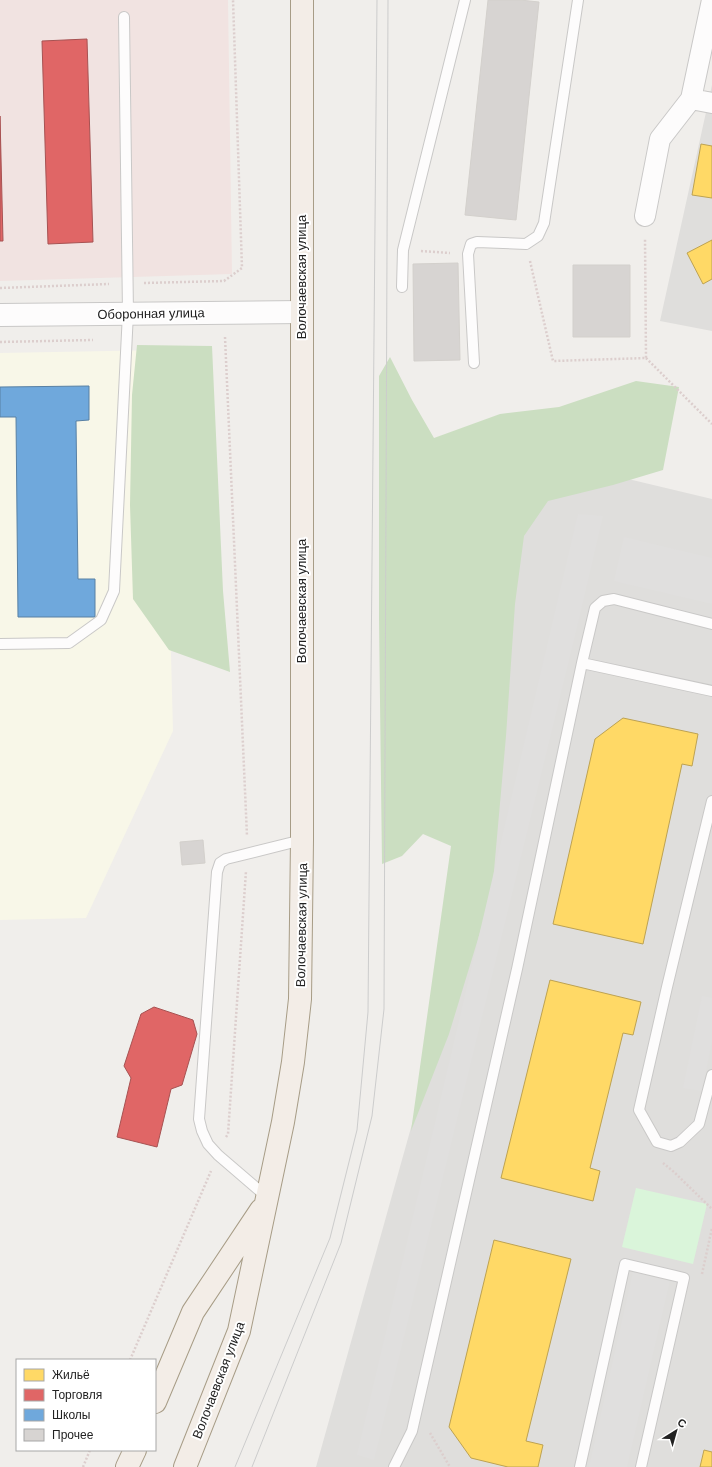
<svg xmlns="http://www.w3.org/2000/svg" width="712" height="1467" font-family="Helvetica,sans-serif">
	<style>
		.residential { fill: #dfdedc }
		.commercial { fill: #f1e3e1 }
		.education { fill: #f8f7e8 }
		.forest { fill: #cbdec1 }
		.park { fill: #daf5da }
		.parking { fill: #e0dfde }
		.homes { fill: #ffd966; stroke: #bda252 }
		.shops { fill: #e06666; stroke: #a75252 }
		.schools { fill: #6fa8dc; stroke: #5880a4 }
		.building { fill: #d7d4d2; stroke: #d3d0cc }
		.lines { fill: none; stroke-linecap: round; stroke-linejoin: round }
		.service-casing { stroke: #c9c8c7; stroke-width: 12 }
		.minor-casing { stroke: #c9c8c7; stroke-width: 22 }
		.tertiary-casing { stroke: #c9c8c7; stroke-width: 24 }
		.primary-casing { stroke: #a79c86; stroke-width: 24 }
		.path { stroke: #dccecd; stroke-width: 2.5; stroke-dasharray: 2 2; stroke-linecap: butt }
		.service { stroke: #fdfcfc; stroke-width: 10 }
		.minor { stroke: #fdfcfc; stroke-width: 20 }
		.tertiary { stroke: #fdfcfc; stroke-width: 22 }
		.primary { stroke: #f3ede7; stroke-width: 22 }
		.tram { stroke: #ccc; stroke-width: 1 }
		.labels { text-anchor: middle; stroke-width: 4; stroke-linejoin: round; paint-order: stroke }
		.street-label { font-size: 13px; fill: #222; stroke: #fff }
	</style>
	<rect width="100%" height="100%" fill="#f0eeeb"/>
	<path class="residential" d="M712,85V331L660,321Z
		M536,457L712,499V1467H316L447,999Z"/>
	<path class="commercial" d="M0,0H228L232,274L0,281Z"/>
	<path class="education" d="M163,350L173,731L86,918L0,920V353Z"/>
	<path class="forest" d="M137,345L212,346L223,591L230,672L169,650L133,599L130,505L132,395Z
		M390,357L412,400L434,438L500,414L559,407L636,381L679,387L663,470L613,485L548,501L524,536L515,604L506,736L492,893L449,1034L411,1131L451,846L423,834L402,856L382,864L379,618V376Z"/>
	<path class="park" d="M636,1188L707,1204L693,1264L622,1247Z"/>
	<path class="parking" d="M578,514L603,516L578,623L374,1460L357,1455Z
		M624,537L712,558V604L614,581Z
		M702,996L712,998V1041L702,1091L683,1088Z
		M633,1272L670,1281L667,1293L627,1467H589Z"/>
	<path class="homes" d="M701,144L712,146V198L692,195Z
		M712,240V279L703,284L687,253Z
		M623,718L698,734L692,766L682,764L643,944L553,924L595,739Z
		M550,980L641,1002L633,1035L623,1033L590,1168L600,1171L593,1201L501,1178Z
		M494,1240L571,1259L526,1441L543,1445L538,1467H508L471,1458L449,1427Z
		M704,1450L712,1452V1467H700Z"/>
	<path class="shops" d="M87,39L93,242L48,244L42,41Z
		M0,116L3,241H0Z
		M154,1007L193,1020L197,1034L182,1085L171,1089L157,1147L117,1137L131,1078L124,1066L141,1014Z"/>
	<path class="schools" d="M89,386V420L76,421L78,579H95V617H18L16,417H0V387Z"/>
	<path class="building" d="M488,0H520L539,2L516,220L465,215Z
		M458,263L460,360L414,361L413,264Z
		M573,265H630V337H573Z
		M203,840L205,863L182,865L180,842Z"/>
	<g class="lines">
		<defs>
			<path id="service" d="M402,287L403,250L465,0
				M474,363L468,254L471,244L477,242L526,244L538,236L544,223L578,0
				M0,644L69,643L101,620L114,591L128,313L124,17
				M582,663L712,691
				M712,801L667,987L639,1110L657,1142L671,1146L680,1142L699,1124L712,1075
				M268,1198L218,1155L208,1144L202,1131L199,1119L217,872L220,863L226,859L302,840
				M394,1467L412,1431L517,969L582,663L595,608L603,601L614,599L712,624
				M580,1467L625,1264L684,1278L641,1467"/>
			<path id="minor" d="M691,99L712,103
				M645,216L660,139L691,99L712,0"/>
			<path id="tertiary" d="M0,315L301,312"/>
			<path id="primary" d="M155,1402L193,1312L261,1210
				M127,1467L135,1450
				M185,1467L239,1331L283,1122L293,1062L300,999L302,840V0"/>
		</defs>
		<use href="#service" class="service-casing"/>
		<use href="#minor" class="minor-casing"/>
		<use href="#tertiary" class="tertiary-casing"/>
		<use href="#primary" class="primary-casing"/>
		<path class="path" d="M421,251L450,253
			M530,261L553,361L646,358L645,238
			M144,283L224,281L242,268L233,0
			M0,288L109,284
			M225,337L247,836
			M0,342L93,340
			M646,358L712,424
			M226,1137L228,1134L246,871
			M663,1163L674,1172L712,1209
			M702,1274L712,1228
			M130,1360L211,1171
			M430,1433L450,1467
			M83,1467L90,1450"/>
		<use href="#service" class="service"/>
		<use href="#minor" class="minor"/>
		<use href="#tertiary" class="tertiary"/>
		<use href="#primary" class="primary"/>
		<path class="tram" d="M235,1467L330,1238L357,1130L368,1012L377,0
			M252,1467L341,1243L372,1116L384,1009L388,0"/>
	</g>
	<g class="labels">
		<g class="street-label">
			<text transform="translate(301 277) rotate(-90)" y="5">Волочаевская улица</text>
			<text transform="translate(151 313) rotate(-1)" y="5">Оборонная улица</text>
			<text transform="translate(301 601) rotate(-90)" y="5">Волочаевская улица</text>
			<text transform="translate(301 925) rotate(-89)" y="5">Волочаевская улица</text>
			<text transform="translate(218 1380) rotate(-69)" y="5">Волочаевская улица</text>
		</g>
	</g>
	<rect x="16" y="1359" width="140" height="92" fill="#ffffff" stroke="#a7a7a7"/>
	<rect x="24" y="1369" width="20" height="12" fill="#ffd966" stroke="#a7a7a7"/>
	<text x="52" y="1379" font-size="12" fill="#222222">Жильё</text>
	<rect x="24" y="1389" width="20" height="12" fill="#e06666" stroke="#a7a7a7"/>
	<text x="52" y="1399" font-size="12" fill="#222222">Торговля</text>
	<rect x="24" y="1409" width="20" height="12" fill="#6fa8dc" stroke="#a7a7a7"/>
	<text x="52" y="1419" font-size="12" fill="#222222">Школы</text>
	<rect x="24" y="1429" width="20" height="12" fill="#d7d4d2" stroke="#a7a7a7"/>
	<text x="52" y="1439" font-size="12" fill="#222222">Прочее</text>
	<g transform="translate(676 1431) rotate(37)" stroke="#ffffff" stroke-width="3" paint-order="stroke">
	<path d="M0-3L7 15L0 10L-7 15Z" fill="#222222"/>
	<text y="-6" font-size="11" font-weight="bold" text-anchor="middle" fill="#222222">С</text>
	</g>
</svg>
